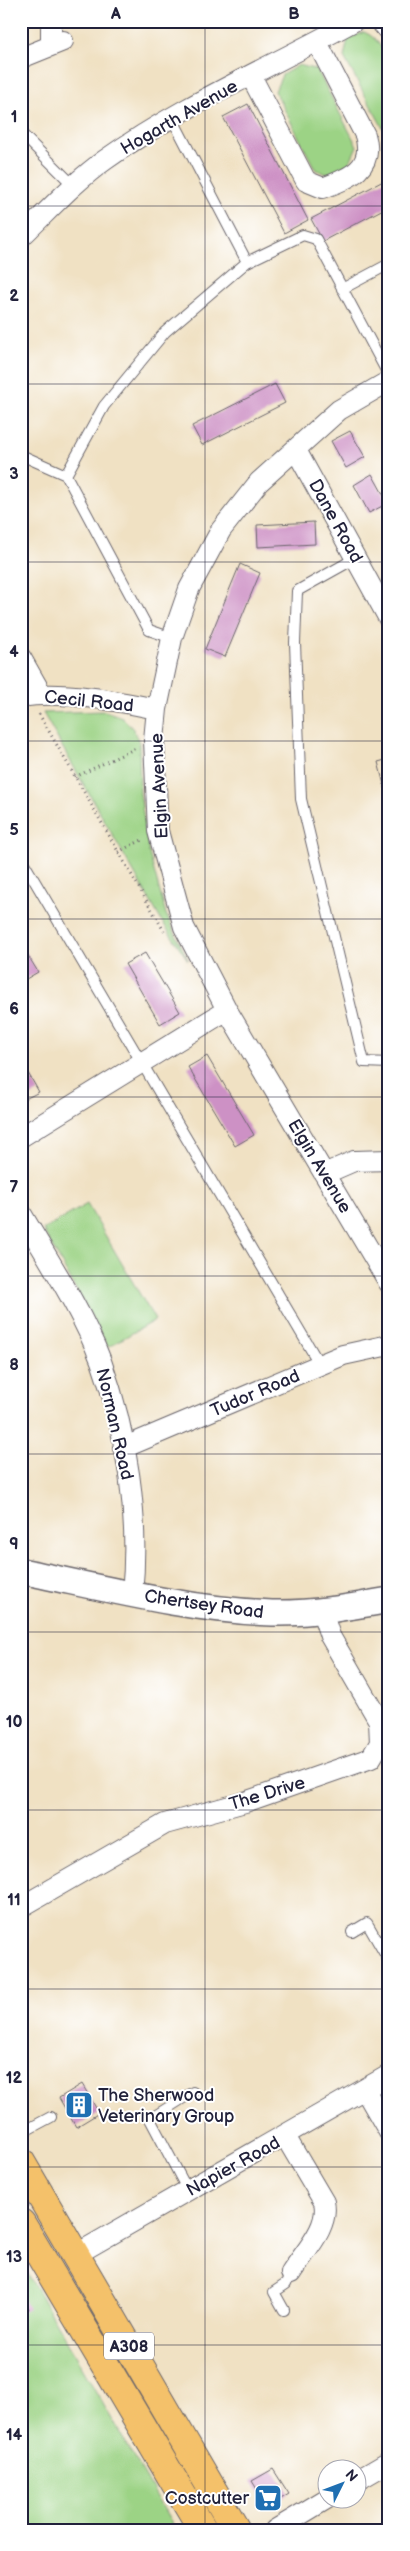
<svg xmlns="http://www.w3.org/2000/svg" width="410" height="2551" font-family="'Balsamiq Sans',sans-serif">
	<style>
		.green { fill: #9cd385; stroke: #5f7a60 }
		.building { fill: #cd91c5 }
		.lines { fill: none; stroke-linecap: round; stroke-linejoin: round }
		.service-casing { stroke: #6a656b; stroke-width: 12 }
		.minor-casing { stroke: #6a656b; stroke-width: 22 }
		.tertiary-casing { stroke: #6a656b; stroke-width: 28 }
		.trunk-casing { stroke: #6a656b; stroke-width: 30 }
		.path { stroke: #6a656b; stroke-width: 3; stroke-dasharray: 1 4; stroke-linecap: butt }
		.service { stroke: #fff; stroke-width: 10 }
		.minor { stroke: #fff; stroke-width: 20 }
		.tertiary { stroke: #fff; stroke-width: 25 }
		.trunk { stroke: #f4c16a; stroke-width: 28 }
		.grid { fill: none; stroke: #22223b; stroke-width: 1; stroke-opacity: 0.55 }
		.labels { text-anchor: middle; stroke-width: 4; stroke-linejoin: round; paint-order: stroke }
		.shield { fill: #fff; stroke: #646476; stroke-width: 1 }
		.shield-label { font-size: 16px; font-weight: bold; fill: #22223b }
		.street-label { font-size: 18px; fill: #22223b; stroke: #fff }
		.poi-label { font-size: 18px; fill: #22223b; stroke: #fff; text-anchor: start }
		.neatline { fill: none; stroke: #22223b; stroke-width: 2 }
		.grid-label { font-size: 16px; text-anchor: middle; font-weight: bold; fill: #22223b }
	</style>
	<rect width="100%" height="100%" fill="#fff"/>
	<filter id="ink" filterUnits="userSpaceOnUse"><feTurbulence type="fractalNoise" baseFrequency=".02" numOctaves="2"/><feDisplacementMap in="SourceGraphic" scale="10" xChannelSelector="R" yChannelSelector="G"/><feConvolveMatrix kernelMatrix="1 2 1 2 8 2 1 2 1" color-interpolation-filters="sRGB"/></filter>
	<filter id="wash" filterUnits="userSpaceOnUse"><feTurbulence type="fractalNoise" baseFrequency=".0096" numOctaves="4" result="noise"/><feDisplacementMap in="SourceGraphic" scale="20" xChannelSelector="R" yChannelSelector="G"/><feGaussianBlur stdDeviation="1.12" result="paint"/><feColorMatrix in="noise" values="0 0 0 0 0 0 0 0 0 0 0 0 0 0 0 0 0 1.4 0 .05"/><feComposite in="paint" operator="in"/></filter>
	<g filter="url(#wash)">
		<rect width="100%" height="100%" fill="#f0e1c3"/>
		<path class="green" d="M364,32C399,46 389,108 389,139L344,57L348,39Z
			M299,65L317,70L357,146L349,164L329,175L315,169L275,91L282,75Z
			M105,711L122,717L133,729L139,742L140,793L149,853L166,914L188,960L161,920L43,713Z
			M87,1204L155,1320L108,1347L43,1230Z
			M21,2262L176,2530H21Z"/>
		<g id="blocks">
			<path class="building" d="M248,104L308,220L284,233L223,117Z
				M389,178V206L323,241L311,219Z
				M275,384L285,403L202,445L192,426Z
				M350,431L365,457L346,468L331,441Z
				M372,474L388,503L369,513L354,485Z
				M314,522L315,544L258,547L257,525Z
				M240,564L260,573L225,657L205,649Z
				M389,759V800H388L378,762Z
				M21,944L38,972L21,982Z
				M145,953L180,1012L160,1024L125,964Z
				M207,1056L254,1135L235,1146L188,1067Z
				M28,1073L39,1092L21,1101V1077Z
				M82,2084L99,2113L76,2127L59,2098Z
				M21,2294L29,2309L21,2313Z
				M273,2469L289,2494L274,2503L265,2502L252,2481Z"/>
		</g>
	</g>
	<g filter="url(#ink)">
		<use href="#blocks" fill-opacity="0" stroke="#6a656b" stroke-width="1"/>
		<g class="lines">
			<defs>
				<path id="service" d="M172,118L247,262
					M21,133L74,186
					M342,289L389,264
					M21,455L66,475
					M356,558L297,591L295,643L301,799L364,1062L389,1063
					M172,638L149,630L66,475L104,406L165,332L247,262L303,235L316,239L389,376
					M21,858L320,1365
					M352,1932L367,1923L389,1961
					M21,2133L51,2117
					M188,2191L150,2119L193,2092
					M284,2310L274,2292L286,2284L291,2273"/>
				<path id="minor" d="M51,21V44
					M21,58L63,41
					M251,76L306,181L323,188C350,178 375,168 365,135L317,42
					M21,237C48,211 74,182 105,160C182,105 271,67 354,21
					M389,381L339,410L259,482L221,530L189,589L172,638L157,709L154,740L158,831L184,927L227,1010L389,1283
					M296,450L389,619
					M21,658L42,695
					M21,697C61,690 117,701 157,709
					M21,1137L227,1010
					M324,1174L354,1161L389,1160
					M21,1213C49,1261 81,1309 101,1361C127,1433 140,1517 132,1594
					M123,1448L343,1355L389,1345
					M21,1907L165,1824L245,1802L371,1758L380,1743L379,1721L330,1636L322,1612
					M365,2090L389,2132
					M285,2136L324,2202C330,2227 304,2252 291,2273
					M75,2255L389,2075
					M358,2480L389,2462
					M275,2530L328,2498"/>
				<path id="tertiary" d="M384,21L389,27
					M21,1571C104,1588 188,1610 272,1613C312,1614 350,1607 389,1600"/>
				<path id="trunk" d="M21,2162L236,2530
					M21,2223L203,2530"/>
			</defs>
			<use href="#service" class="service-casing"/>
			<use href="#minor" class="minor-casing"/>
			<use href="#tertiary" class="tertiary-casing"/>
			<use href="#trunk" class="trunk-casing"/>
			<path class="path" d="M39,714L164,931
				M75,777L136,748
				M118,852L142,840"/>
			<use href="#service" class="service"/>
			<use href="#minor" class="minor"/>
			<use href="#tertiary" class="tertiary"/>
			<use href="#trunk" class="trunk"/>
		</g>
	</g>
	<path class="grid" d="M205,21V2530M21,206H389M21,384H389M21,562H389M21,741H389M21,919H389M21,1097H389M21,1276H389M21,1454H389M21,1632H389M21,1810H389M21,1989H389M21,2167H389M21,2345H389"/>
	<defs>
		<symbol id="building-square" viewBox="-11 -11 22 22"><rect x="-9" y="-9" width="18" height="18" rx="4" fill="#1f6fb2" stroke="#fff"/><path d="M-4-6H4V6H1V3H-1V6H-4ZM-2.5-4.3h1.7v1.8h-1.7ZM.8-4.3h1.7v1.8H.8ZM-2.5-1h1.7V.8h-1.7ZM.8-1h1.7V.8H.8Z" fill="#fff"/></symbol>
		<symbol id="supermarket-square" viewBox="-11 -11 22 22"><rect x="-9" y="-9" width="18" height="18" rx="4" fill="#1f6fb2" stroke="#fff"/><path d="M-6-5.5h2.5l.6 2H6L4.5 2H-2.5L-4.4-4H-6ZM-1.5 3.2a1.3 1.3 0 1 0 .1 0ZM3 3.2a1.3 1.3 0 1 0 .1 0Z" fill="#fff"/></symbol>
	</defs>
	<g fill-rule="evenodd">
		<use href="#building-square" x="63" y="2089" width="32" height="32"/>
		<use href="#supermarket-square" x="252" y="2482" width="32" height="32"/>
	</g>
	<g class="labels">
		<rect class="shield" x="104" y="2332.5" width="50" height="27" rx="4"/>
		<g class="shield-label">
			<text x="129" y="2352">A308</text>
		</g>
		<g class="street-label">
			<text transform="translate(179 117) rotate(-30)" y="6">Hogarth Avenue</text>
			<text transform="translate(336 521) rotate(61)" y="6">Dane Road</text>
			<text transform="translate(89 701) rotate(6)" y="6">Cecil Road</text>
			<text transform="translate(159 786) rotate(-93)" y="6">Elgin Avenue</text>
			<text transform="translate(320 1166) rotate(59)" y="6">Elgin Avenue</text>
			<text transform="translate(255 1393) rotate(-23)" y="6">Tudor Road</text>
			<text transform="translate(115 1424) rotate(77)" y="6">Norman Road</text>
			<text transform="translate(204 1604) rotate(8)" y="6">Chertsey Road</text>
			<text transform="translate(267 1793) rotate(-17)" y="6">The Drive</text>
			<text transform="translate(233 2166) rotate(-29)" y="6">Napier Road</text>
		</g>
		<g class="poi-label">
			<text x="98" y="2101">The Sherwood<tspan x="98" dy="21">Veterinary Group</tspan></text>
			<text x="249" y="2504" text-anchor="end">Costcutter</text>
		</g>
	</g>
	<rect width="410" height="2551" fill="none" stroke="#fff" stroke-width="55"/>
	<g transform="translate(342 2484) rotate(48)"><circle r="24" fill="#ffffff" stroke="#a7a7b1"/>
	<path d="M0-4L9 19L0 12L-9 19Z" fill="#1f6fb2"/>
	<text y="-8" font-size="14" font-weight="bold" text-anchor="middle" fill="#22223b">N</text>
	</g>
	<rect x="28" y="28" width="354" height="2496" class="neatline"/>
	<g class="grid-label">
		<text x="116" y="19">A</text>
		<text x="294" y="19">B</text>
		<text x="14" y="122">1</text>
		<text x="14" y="301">2</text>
		<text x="14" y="479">3</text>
		<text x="14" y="657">4</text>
		<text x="14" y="835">5</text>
		<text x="14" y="1014">6</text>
		<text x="14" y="1192">7</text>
		<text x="14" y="1370">8</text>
		<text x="14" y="1549">9</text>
		<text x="14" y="1727">10</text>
		<text x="14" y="1905">11</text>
		<text x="14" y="2083">12</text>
		<text x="14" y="2262">13</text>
		<text x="14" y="2440">14</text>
	</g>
</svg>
